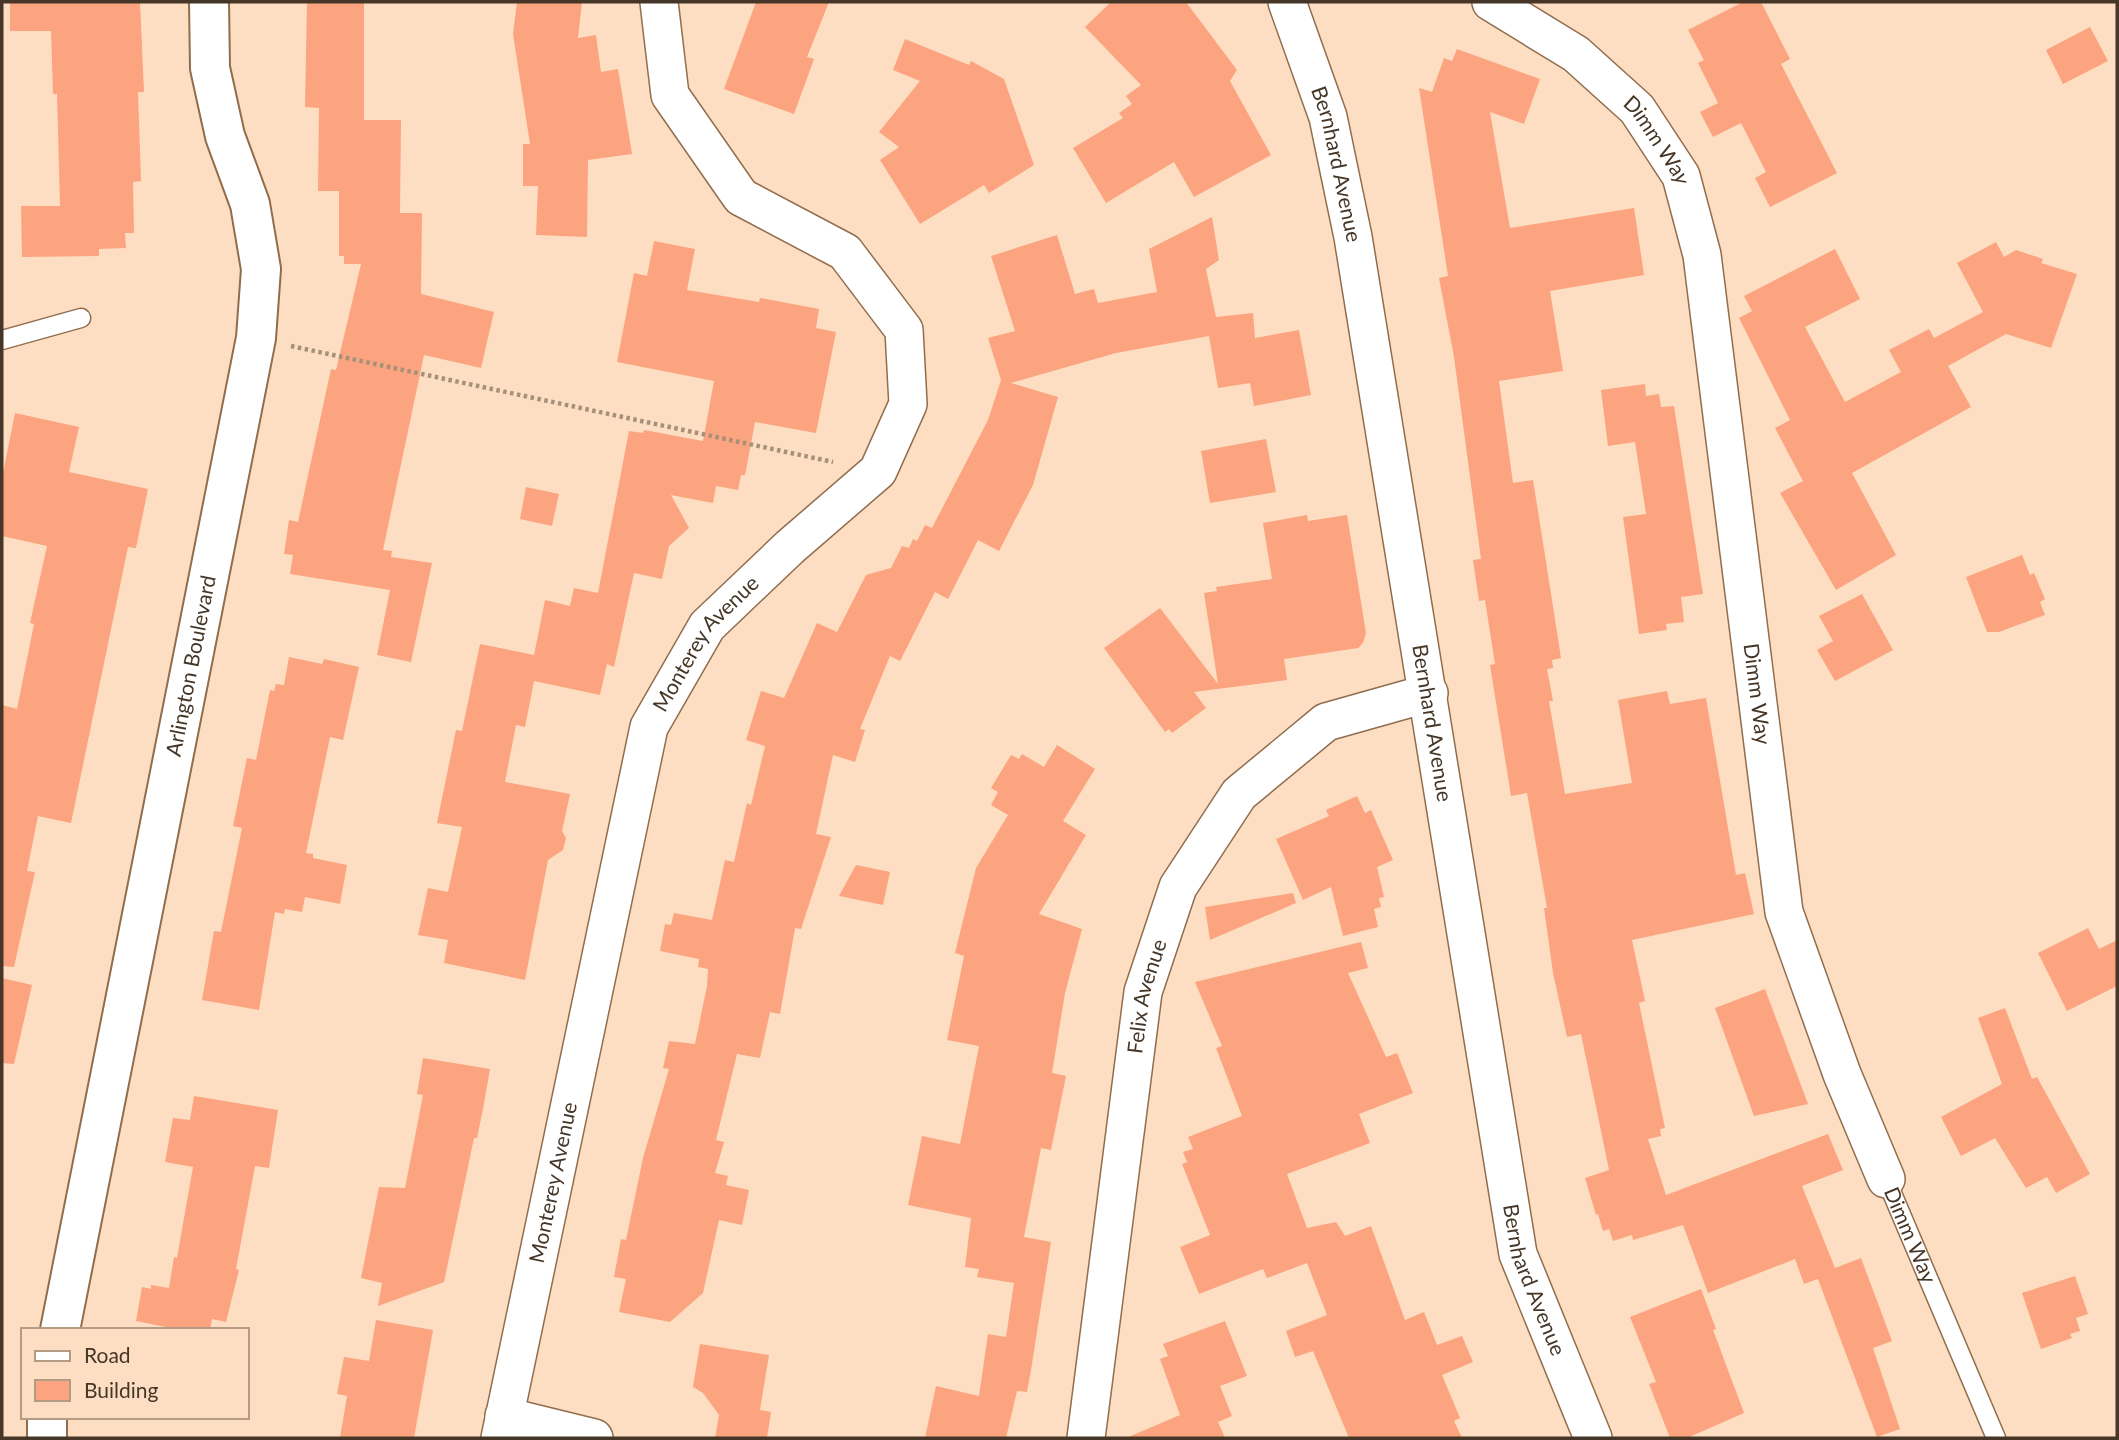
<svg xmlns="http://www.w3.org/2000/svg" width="2119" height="1440" font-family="Lato,sans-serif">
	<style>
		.building { fill: #fba47f }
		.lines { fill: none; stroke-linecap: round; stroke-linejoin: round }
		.service-casing { stroke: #906d4d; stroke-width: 21 }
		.minor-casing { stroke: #906d4d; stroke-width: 40 }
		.secondary-casing { stroke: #906d4d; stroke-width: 42 }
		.path { stroke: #a7907a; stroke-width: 4.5; stroke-dasharray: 3.5 3.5; stroke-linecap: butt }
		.service { stroke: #fff; stroke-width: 18 }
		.minor { stroke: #fff; stroke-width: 37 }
		.secondary { stroke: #fff; stroke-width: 38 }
		.labels { text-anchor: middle; stroke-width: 7; stroke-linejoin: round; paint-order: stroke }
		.street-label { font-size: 21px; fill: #453628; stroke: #fddec2 }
	</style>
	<rect width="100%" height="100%" fill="#fddec2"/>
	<path class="building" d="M10,2H140L144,92H138L141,181L133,182L134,233H125L126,248L99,249V256L22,257L21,206H60L57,94H53L51,31H10Z
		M307,2H364V120H401L400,213H422L421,294L494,312L481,368L424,355L383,550L392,551L391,557L432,563L411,662L377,655L390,590L290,574L293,555L284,554L289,520L298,522L331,369L336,370L361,264H344V256H339V191H318L319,108L305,107Z
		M517,2H582L578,38L596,35L601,72L618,69L632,154L588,160L587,237L536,235L538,186H523V144H530L513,34Z
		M756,2H829L807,57L814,59L794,114L724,89Z
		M1111,2H1186L1237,70L1230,81L1271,155L1194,197L1174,162L1106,203L1073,148L1123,118L1119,113L1132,104L1126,96L1141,85L1085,27Z
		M1743,2H1761L1790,59L1781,64L1837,173L1770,207L1755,178L1766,172L1741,123L1713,137L1700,112L1718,103L1698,63L1704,60L1688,30Z
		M2090,27L2108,61L2063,84L2046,50Z
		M905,39L969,65L971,61L1004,79L1034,165L989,193L984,185L920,224L880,160L899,147L879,132L920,81L893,70Z
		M1457,49L1540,79L1524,124L1490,112L1510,228L1634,208L1644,275L1550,291L1563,371L1499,381L1513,483L1533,480L1544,549L1561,658L1552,660L1553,668L1547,669L1553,701H1549L1565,794L1632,783L1618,700L1667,691L1670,704L1706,698L1736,875L1745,873L1754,914L1632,940L1645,1001L1639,1003L1665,1128L1660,1129L1661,1136L1648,1139L1666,1195L1828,1134L1843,1170L1802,1186L1835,1268L1861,1258L1892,1341L1873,1348L1900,1429L1877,1437L1818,1279L1804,1284L1795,1259L1708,1293L1683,1225L1633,1240L1632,1235L1613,1241L1609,1229L1603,1231L1598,1214L1596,1215L1585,1178L1609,1170L1581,1034L1567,1037L1553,973L1544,908H1547L1527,793L1511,796L1490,665L1495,664L1485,600L1479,601L1473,560L1481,559L1454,357L1439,278L1448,276L1419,88L1432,92L1444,58L1452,61Z
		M1212,217L1219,260L1206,269L1216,317L1253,313L1255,338L1299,330L1311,395L1254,406L1250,383L1218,388L1209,336L1116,353L1011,383L1058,397L1033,485L999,551L978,540L948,599L935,592L900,661L890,656L860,729L865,730L855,762L833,755L816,834L831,837L801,929L795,928L780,1014L770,1012L760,1058L737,1054L716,1140L724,1142L715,1173L728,1176L726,1185L749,1190L742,1225L719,1220L703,1293L670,1322L619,1312L626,1279L614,1277L621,1239L626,1240L643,1158L669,1069L663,1068L669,1041L695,1044L707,986L708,969L698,967L699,959L660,951L665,924L671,925L674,913L712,920L725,860L734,862L747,803L751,805L765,746L746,740L761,691L784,698L817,623L837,632L866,575L891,568L902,546L909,548L913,539L917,541L925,525L932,528L988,420L1001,380L988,338L1015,331L991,256L1057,235L1075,294L1094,289L1098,303L1157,292L1149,249Z
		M654,241L695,249L687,290L759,302L760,298L819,309L816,328L836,332L816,433L755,422L745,475H741L738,490L716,486L713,503L671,495L689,528L669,546L662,579L634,573L614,667L607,664L600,695L534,681L525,727L516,725L505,782L570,794L562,831L566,838L563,850L548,860L525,980L444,963L448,940L418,935L428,888L448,892L462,827L437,823L456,730L462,731L480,644L534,655L545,600L570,606L574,588L598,593L629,431L643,433L644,430L703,441L714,381L617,362L634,273L647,276Z
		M1996,242L2004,257L2016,250L2043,259L2041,263L2077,274L2051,348L2006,334L1948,366L1971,407L1852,473L1896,555L1836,590L1780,493L1803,481L1775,428L1790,420L1739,318L1752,311L1744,296L1835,249L1860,299L1805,327L1845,402L1901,372L1889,350L1929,329L1934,338L1983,312L1957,263Z
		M1645,384L1646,396L1659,394L1661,407L1674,406L1703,594L1681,597L1684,622L1666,624L1667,630L1639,634L1623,517L1646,514L1635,442L1608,446L1601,390Z
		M15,413L79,427L69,472L148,489L136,548L128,547L71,823L38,816L27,871L35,872L14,967L2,966V705L17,709L34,624L30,623L47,546L2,536V478Z
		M1266,439L1276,492L1210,503L1201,451Z
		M526,487L559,494L552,526L520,519Z
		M1307,515L1308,521L1347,515L1366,633L1363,643L1358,648L1284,659L1287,680L1194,692L1206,708L1172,733L1169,729L1165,732L1104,648L1160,608L1218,684L1204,593L1217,591L1216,587L1272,579L1263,523Z
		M2022,555L2030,575L2034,573L2045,599L2040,602L2045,615L1999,632H1987L1966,577Z
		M1862,594L1893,650L1835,681L1817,650L1833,641L1819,616Z
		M289,657L322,664L324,659L359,667L343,740L330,737L306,853L313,854V858L347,865L340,904L305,897L302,912L285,909L284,914L275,912L259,1010L202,1000L214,931L221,932L242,828L233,826L247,758L256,760L270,690L274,691L276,684L284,685Z
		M1057,745L1095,769L1063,821L1086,835L1039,914L1082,929L1065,993L1052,1073L1066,1076L1051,1150L1041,1148L1024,1237L1051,1242L1031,1370L1027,1392L1017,1391L1006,1438H925L936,1386L979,1396L988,1334L1006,1337L1014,1283L977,1277L979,1269L965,1267L971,1218L908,1205L922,1136L960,1144L979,1046L947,1040L964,956L955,953L976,868L1008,815L991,805L998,792L991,788L1011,755L1019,759L1022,754L1044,767Z
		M1357,796L1365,813L1371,810L1393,860L1377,867L1384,897L1379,898L1381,907L1374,909L1378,927L1343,936L1331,887L1303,900L1276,839L1329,816L1326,810Z
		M856,865L890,872L883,905L839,896Z
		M1293,893L1296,903L1210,940L1205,907Z
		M2088,928L2099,949L2117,940V986L2067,1011L2038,953Z
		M1361,942L1368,968L1348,973L1386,1057L1397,1053L1413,1093L1359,1114L1370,1143L1287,1174L1307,1228L1336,1222L1345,1236L1371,1226L1405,1320L1424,1312L1437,1345L1462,1336L1473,1362L1442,1375L1460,1418L1454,1421L1462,1438H1349L1313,1351L1295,1357L1286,1331L1327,1315L1307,1263L1267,1278L1263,1269L1199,1294L1180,1247L1210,1235L1182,1164L1187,1162L1183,1152L1193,1149L1188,1137L1242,1116L1216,1048L1222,1046L1195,982Z
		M2,978L32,985L14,1064L2,1063Z
		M1765,989L1808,1104L1754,1116L1715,1008Z
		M2005,1008L2032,1079L2037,1077L2090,1174L2056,1193L2047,1177L2026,1188L1995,1138L1961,1156L1941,1117L2002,1084L1978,1018Z
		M423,1058L490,1069L483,1109L477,1138H474L444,1282L378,1306L382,1283L361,1278L379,1187L405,1188L423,1095L417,1094Z
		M194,1096L278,1110L269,1168L255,1166L236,1269L239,1270L226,1322L212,1319L210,1330H180L136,1321L142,1287L151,1289V1285L169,1288L174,1257L177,1258L193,1167L165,1162L173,1118L190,1120Z
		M2075,1276L2088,1314L2076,1318L2080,1331L2070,1334L2072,1338L2041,1349L2022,1293Z
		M1701,1289L1716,1329L1713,1330L1744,1413L1687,1438H1670L1649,1384L1656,1382L1630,1317Z
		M376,1320L433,1330L414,1438H340L347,1396L337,1394L344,1357L369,1361Z
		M1225,1321L1247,1376L1220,1386L1232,1416L1218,1422L1225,1438H1126L1180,1415L1160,1359L1168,1356L1163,1344Z
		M700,1344L769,1355L760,1410L771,1412L767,1438H715L719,1415L703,1393L693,1387Z"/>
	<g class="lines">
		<defs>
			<g id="service">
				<path d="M2,340L81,318"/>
				<path id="s1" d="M1886,1179L1996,1438"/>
			</g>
			<g id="minor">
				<path id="s2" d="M1287,2L1328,117L1353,237L1518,1254L1593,1438"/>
				<path id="s3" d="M1491,2L1576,54L1637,109L1681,176L1702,255L1784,912L1842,1074L1886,1179"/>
				<path d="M504,1416L594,1438"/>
				<path id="s4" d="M500,1438L649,727L707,626L790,547L878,471L908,404L904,330L845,252L741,197L670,95L659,2"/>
				<path id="s5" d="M1086,1438L1143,992L1178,887L1239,794L1326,722L1429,693"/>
			</g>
			<g id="secondary">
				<path id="s6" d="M60,1330L256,338L261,269L250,204L225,136L210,68L209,2"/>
				<path d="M47,1438V1417"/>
			</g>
		</defs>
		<use href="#service" class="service-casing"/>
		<use href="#minor" class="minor-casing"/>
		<use href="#secondary" class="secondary-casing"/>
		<path class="path" d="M291,346L833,462"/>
		<use href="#service" class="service"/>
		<use href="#minor" class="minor"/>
		<use href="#secondary" class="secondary"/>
	</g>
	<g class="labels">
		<g class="street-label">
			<text dy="7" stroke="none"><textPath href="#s3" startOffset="219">Dimm Way</textPath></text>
			<text dy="7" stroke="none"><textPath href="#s2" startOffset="170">Bernhard Avenue</textPath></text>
			<text dy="7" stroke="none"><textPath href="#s4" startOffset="828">Monterey Avenue</textPath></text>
			<text dy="7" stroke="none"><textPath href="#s6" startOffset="677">Arlington Boulevard</textPath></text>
			<text dy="7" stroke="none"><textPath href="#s3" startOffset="786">Dimm Way</textPath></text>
			<text dy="7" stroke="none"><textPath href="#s2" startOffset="737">Bernhard Avenue</textPath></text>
			<text dy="7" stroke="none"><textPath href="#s5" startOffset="446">Felix Avenue</textPath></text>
			<text dy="7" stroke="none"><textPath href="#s4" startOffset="261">Monterey Avenue</textPath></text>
			<text dy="7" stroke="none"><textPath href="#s1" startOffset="61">Dimm Way</textPath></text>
			<text dy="7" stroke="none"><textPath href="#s2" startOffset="1304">Bernhard Avenue</textPath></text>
		</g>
	</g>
	<rect width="2119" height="1440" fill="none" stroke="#453628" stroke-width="7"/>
	<rect x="21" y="1328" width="228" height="91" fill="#fddec2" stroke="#b39b84" stroke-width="2"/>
	<rect x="35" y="1351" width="35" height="10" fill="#ffffff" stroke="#b39b84" stroke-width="2"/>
	<text x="84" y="1363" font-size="21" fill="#453628">Road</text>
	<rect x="35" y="1380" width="35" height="21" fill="#fba47f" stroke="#b39b84" stroke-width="2"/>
	<text x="84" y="1398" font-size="21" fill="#453628">Building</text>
</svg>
